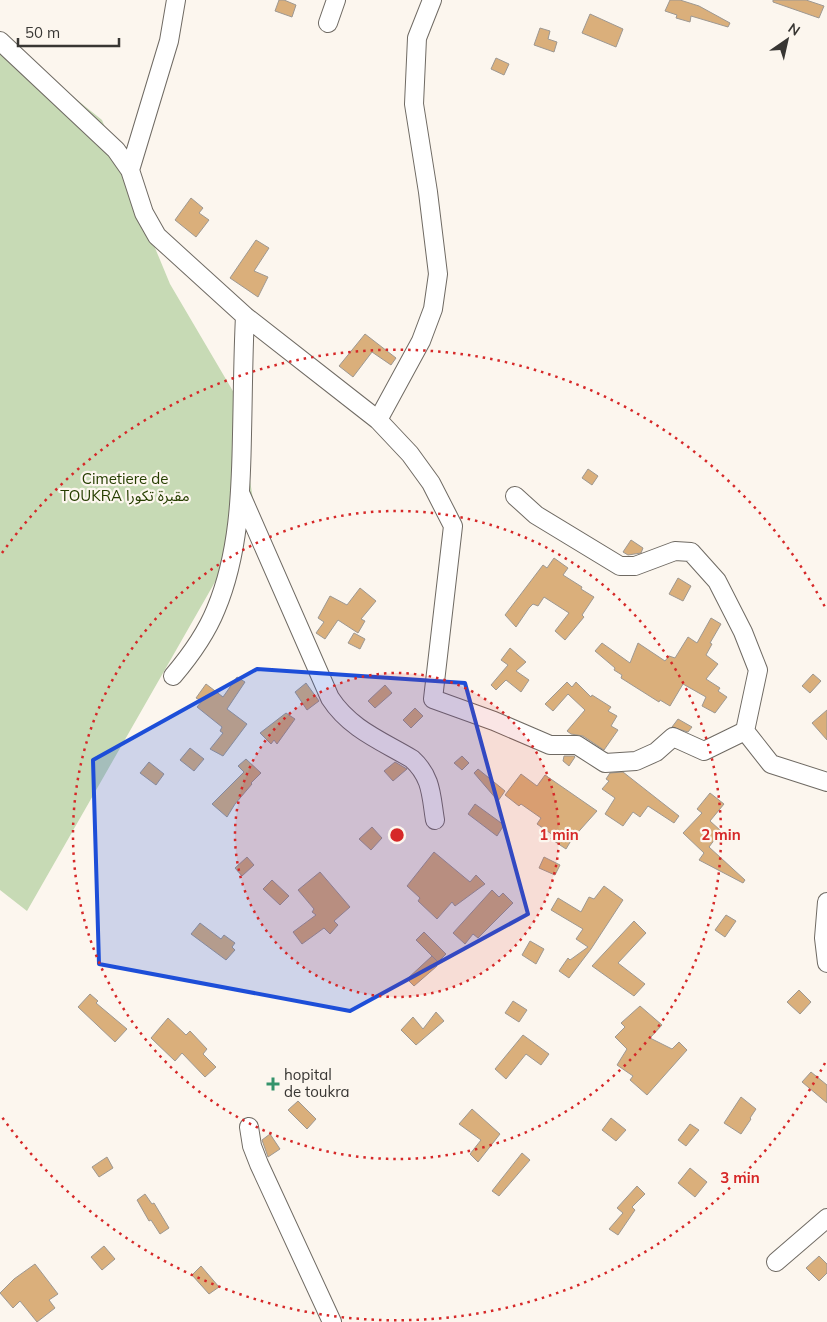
<svg xmlns="http://www.w3.org/2000/svg" width="827" height="1322" font-family="Mulish,'Noto Sans Arabic',sans-serif">
	<style>
		.green { fill: #c7dab5 }
		.building { fill: #daaf7b; stroke: #9e9891 }
		.lines { fill: none; stroke-linecap: round; stroke-linejoin: round }
		.minor-casing { stroke: #6f6a63; stroke-width: 20 }
		.minor { stroke: #fff; stroke-width: 18 }
		.marked { fill: #1d4ed8; fill-opacity: 0.2; stroke: #1d4ed8; stroke-width: 4; stroke-linejoin: round }
		.ring { fill: none; stroke: #d62828; stroke-width: 2.5; stroke-dasharray: 2.5 5 }
		.poi-dot { fill: #34936b; stroke: #fcf6ee; stroke-width: 2 }
		.labels { text-anchor: middle; stroke-width: 4.5; stroke-linejoin: round; paint-order: stroke }
		.park-label { font-size: 15px; fill: #263e00; stroke: #fcf6ee }
		.poi-label { font-size: 15px; fill: #383633; stroke: #fcf6ee; text-anchor: start }
		.centre { fill: #d62828; stroke: #fcf6ee; stroke-width: 2.5 }
		.ring-label { font-size: 15px; text-anchor: middle; font-weight: bold; fill: #d62828; stroke: #fcf6ee; stroke-width: 4.5; stroke-linejoin: round; paint-order: stroke }
	</style>
	<rect width="100%" height="100%" fill="#fcf6ee"/>
	<path class="green" d="M0,38L102,120L170,284L237,398L255,512L27,911L0,890Z"/>
	<path class="building" d="M279,0H284L296,5L292,17L275,11Z
		M670,0H680L699,6L730,23L728,27L691,16L690,22L676,18L677,15L665,11Z
		M773,0H806L824,6L819,18L773,2Z
		M590,14L623,29L616,47L582,33Z
		M540,28L550,31L548,39L557,42L554,52L534,45Z
		M496,58L509,64L504,75L491,69Z
		M191,198L203,208L199,213L209,220L196,237L175,220Z
		M256,240L269,248L254,271L268,277L258,297L230,278Z
		M365,334L396,358L391,365L372,352L353,377L339,366Z
		M588,469L598,476L592,485L582,478Z
		M631,540L643,548L641,553L628,555L623,552Z
		M554,558L568,568L563,575L582,587L581,589L594,597L582,615L584,617L565,640L555,631L569,613L544,597L538,606L533,604L529,608L516,627L505,615L543,565L547,568Z
		M678,578L691,586L683,601L669,594Z
		M360,588L376,601L361,619L365,621L358,633L338,620L325,639L316,633L324,622L318,618L330,596L347,605Z
		M711,618L721,624L710,643L712,644L706,655L718,664L706,679L720,688L718,691L727,697L715,713L702,706L706,697L683,684L670,706L660,700L659,702L621,678L622,675L614,670L615,668L595,651L602,643L630,663L638,643L665,661L669,656L675,658L688,637L697,643Z
		M354,633L365,639L360,649L348,643Z
		M510,648L526,662L516,671L529,680L521,692L506,680L496,690L491,685L508,665L501,660Z
		M813,674L821,681L810,693L802,686Z
		M237,677L245,682L227,709L247,724L223,756L210,749L223,733L220,731L222,727L197,707L202,701L196,698L206,684L223,697Z
		M567,682L572,687L576,682L591,697L592,695L611,707L608,711L617,716L611,726L618,730L604,750L583,736L571,734L567,731L585,710L568,694L553,711L545,704Z
		M306,683L319,701L307,710L295,692Z
		M385,685L392,693L375,708L368,701Z
		M415,708L423,716L411,728L403,720Z
		M827,710V740L812,723Z
		M286,713L295,719L277,744L274,740L271,744L260,733Z
		M678,719L692,727L688,732L672,727Z
		M190,748L204,759L194,771L180,760Z
		M462,756L469,763L462,770L454,763Z
		M564,756H574L575,757L569,766L563,761Z
		M246,759L261,773L251,783L252,784L235,804L227,817L212,804L244,772L238,766Z
		M149,762L164,774L156,785L140,773Z
		M395,762L407,769L393,781L384,771Z
		M478,769L505,791L498,801L474,773Z
		M623,772L679,816L674,823L648,806L640,817L633,812L623,826L605,814L615,798L602,789L609,781L606,779L610,773Z
		M521,774L537,786L545,775L597,811L572,839L566,849L551,839L553,835L537,824L541,818L521,804L519,806L505,795Z
		M710,793L724,804L710,821L721,831L709,847L745,880L743,883L699,860L704,853L683,833L702,813L697,809Z
		M475,804L504,825L497,836L468,814Z
		M372,827L382,838L371,850L359,839Z
		M434,852L470,882L476,875L485,884L455,906L452,902L437,919L418,901L420,898L407,886Z
		M247,857L254,865L242,876L235,868Z
		M544,857L560,865L555,875L539,868Z
		M320,872L350,907L334,921L338,925L330,934L324,928L302,944L293,932L316,915L312,912L314,909L298,890Z
		M272,880L289,896L280,905L263,889Z
		M604,886L623,900L591,949L569,978L559,971L568,958L570,960L588,947L576,939L583,929L551,910L558,898L581,912L589,897L594,899Z
		M492,890L499,897L503,893L513,903L478,938L473,934L465,944L453,933Z
		M726,915L736,921L725,937L715,930Z
		M634,921L646,933L618,963L645,984L634,996L592,966Z
		M200,923L221,939L224,935L235,943L232,947L235,950L226,960L191,934Z
		M424,932L446,954L438,962L416,940Z
		M530,941L544,949L536,964L522,955Z
		M432,956L438,962L436,964L437,966L414,986L407,979Z
		M799,990L811,1002L800,1014L787,1002Z
		M90,994L98,1001L96,1003L127,1029L115,1042L78,1007Z
		M513,1001L527,1010L519,1022L505,1013Z
		M640,1006L662,1025L650,1038L672,1049L679,1042L687,1050L647,1095L630,1080L633,1076L617,1065L627,1049L615,1037L625,1027L621,1023Z
		M436,1012L444,1021L416,1045L401,1030L413,1017L423,1029Z
		M168,1018L186,1035L190,1031L207,1049L203,1054L216,1067L205,1077L182,1053L175,1061L151,1038Z
		M523,1035L549,1054L541,1065L526,1054L506,1079L495,1069Z
		M811,1072L827,1085V1103L802,1082Z
		M741,1097L756,1109L750,1118L751,1119L741,1134L724,1123Z
		M298,1101L316,1119L307,1129L288,1110Z
		M472,1109L500,1134L478,1162L470,1154L481,1140L459,1124Z
		M611,1118L626,1130L616,1141L602,1130Z
		M690,1124L699,1130L686,1146L678,1140Z
		M270,1134L280,1149L268,1157L262,1140Z
		M522,1153L530,1160L499,1196L492,1191Z
		M107,1157L113,1168L99,1177L92,1167Z
		M690,1168L707,1182L695,1197L678,1183Z
		M637,1186L645,1194L632,1207L635,1210L618,1235L609,1229L623,1213L617,1208Z
		M145,1194L152,1204L154,1203L169,1228L160,1234L151,1220L149,1221L137,1200Z
		M104,1246L115,1259L102,1270L91,1257Z
		M819,1256L827,1264V1273L819,1281L806,1268Z
		M35,1264L58,1294L49,1300L55,1308L37,1322L20,1301L13,1308L0,1293L14,1279Z
		M201,1266L219,1287L209,1294L192,1275Z"/>
	<g class="lines">
		<defs>
			<path id="minor" d="M328,23L336,0
				M0,41L116,150L130,170L144,213L157,236L245,316L378,420L410,454L431,483L453,526L433,699L494,721L550,745H577L605,763L636,761L656,752L673,737L704,751L745,731L758,670L743,632L717,581L691,552L675,551L635,566H620L536,515L515,496
				M130,170L169,41L176,0
				M378,420L421,341L433,309L438,274L428,192L414,104L417,38L432,0
				M241,495L330,698C350,729 382,741 412,759C432,777 431,796 435,820
				M173,676C190,656 206,634 216,609C239,554 241,493 242,434C243,394 243,355 245,316
				M745,731L771,764L827,782
				M827,902L824,938L827,963
				M249,1127L252,1146L259,1164L332,1322
				M776,1262L827,1218"/>
		</defs>
		<use href="#minor" class="minor-casing"/>
		<use href="#minor" class="minor"/>
	</g>
	<path class="marked" d="M257,669L465,683L528,914L350,1011L99,964L93,760Z"/>
	<circle cx="397" cy="835" r="162" fill="#d62828" fill-opacity=".12"/>
	<g class="ring">
		<circle cx="397" cy="835" r="162"/>
		<circle cx="397" cy="835" r="324"/>
		<path d="M825 1063A485 485 0 0 1 2 1117M2 553A485 485 0 0 1 825 607"/>
	</g>
	<path class="poi-dot" d="M270.5 1076.5h5v5h5v5h-5v5h-5v-5h-5v-5h5z"/>
	<g class="labels">
		<g class="park-label">
			<text x="125" y="484">Cimetiere de<tspan x="125" dy="17">TOUKRA مقبرة تكورا</tspan></text>
		</g>
		<g class="poi-label">
			<text x="284" y="1080">hopital<tspan x="284" dy="17">de toukra</tspan></text>
		</g>
	</g>
	<circle cx="397" cy="835" r="8" class="centre"/>
	<g class="ring-label">
		<text x="559" y="840">1 min</text>
		<text x="721" y="840">2 min</text>
		<text x="740" y="1183">3 min</text>
	</g>
	<g transform="translate(787 40) rotate(34)" stroke="#fcf6ee" stroke-width="4" paint-order="stroke">
	<path d="M0-4L9 19L0 12L-9 19Z" fill="#383633"/>
	<text y="-8" font-size="14" font-weight="bold" text-anchor="middle" fill="#383633">N</text>
	</g>
	<path d="M18 38v8h101v-8" fill="none" stroke="#383633" stroke-width="2.5"/>
	<text x="25" y="38" font-size="15" fill="#383633" stroke="#fcf6ee" stroke-width="4" paint-order="stroke">50 m</text>
</svg>
